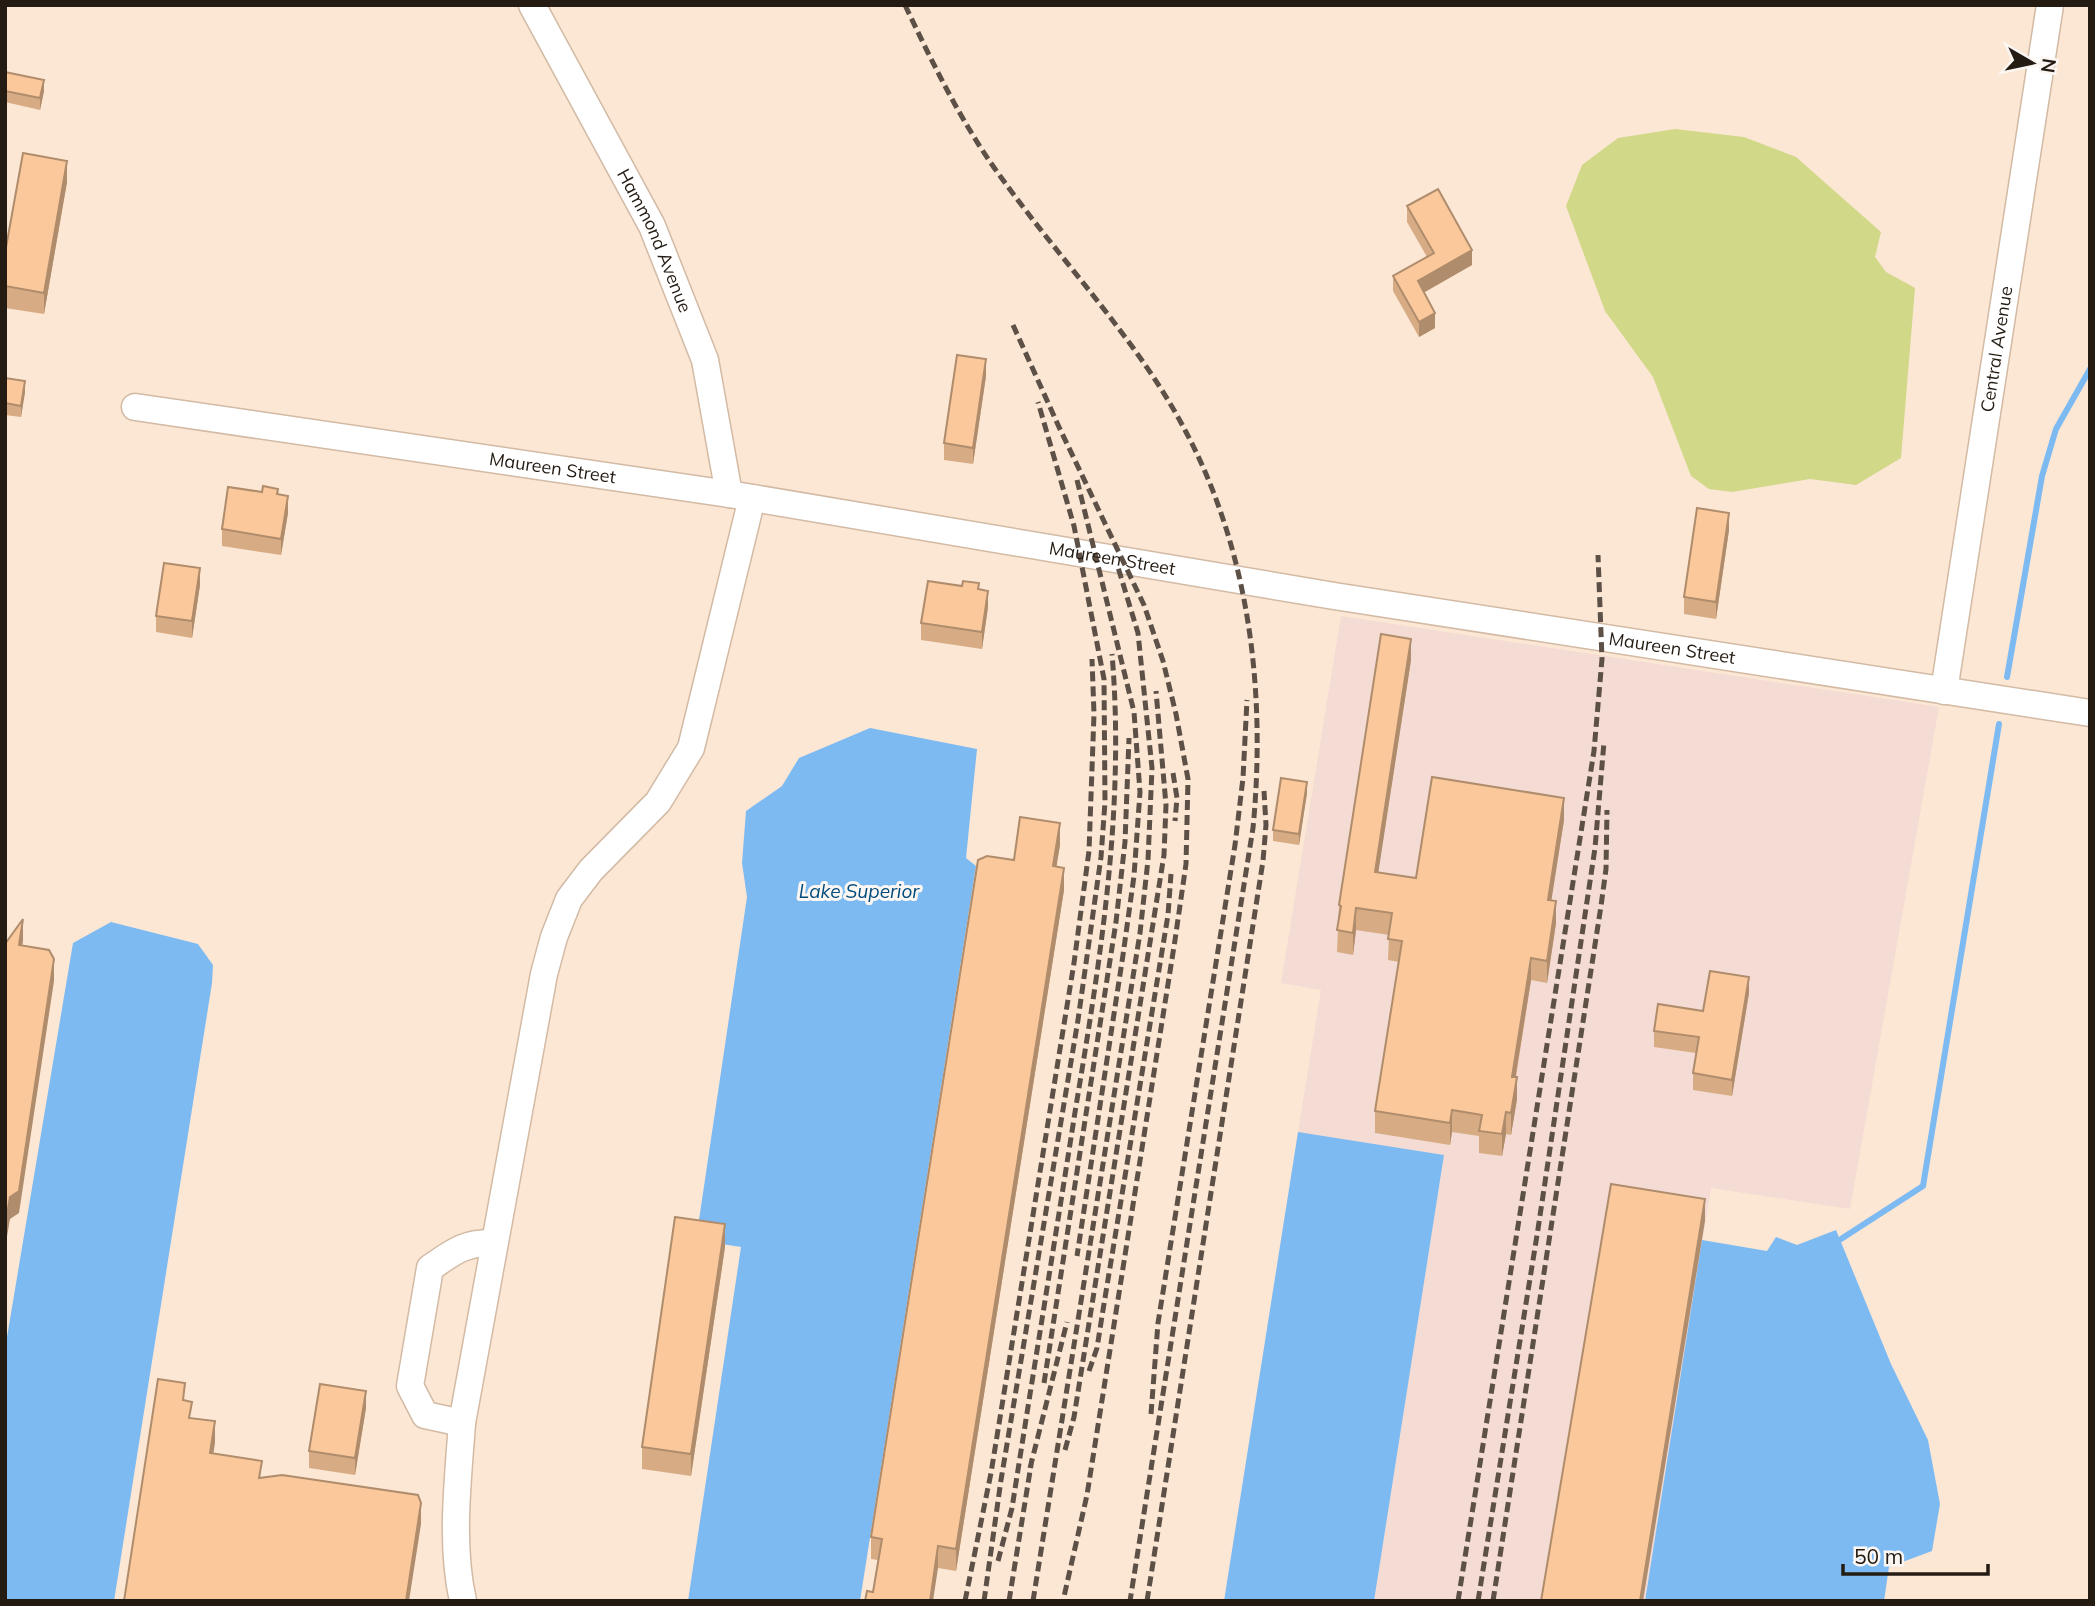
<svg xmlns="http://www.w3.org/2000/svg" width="2095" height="1606" font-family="Mulish,sans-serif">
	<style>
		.commercial { fill: #f4dbd3 }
		.green { fill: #d1d888 }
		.water { fill: #7dbaf2 }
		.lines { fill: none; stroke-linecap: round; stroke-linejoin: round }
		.stream { stroke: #7dbaf2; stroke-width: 6 }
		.minor-casing { stroke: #d2baa4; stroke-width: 29 }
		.minor { stroke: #fff; stroke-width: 26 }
		.rail { stroke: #5d5046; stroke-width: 5; stroke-dasharray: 10 5; stroke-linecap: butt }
		.wall { fill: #d7ac85 }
		.shaded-wall { fill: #af8c6c }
		.building { fill: #fac89b; stroke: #af8c6c; stroke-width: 2 }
		.labels { text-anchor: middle; stroke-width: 6; stroke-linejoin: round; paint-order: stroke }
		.street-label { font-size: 18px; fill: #241b13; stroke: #fcf7f3 }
		.water-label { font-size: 19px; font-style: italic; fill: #004b7d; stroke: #fcf7f3 }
	</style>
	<rect width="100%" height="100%" fill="#fce7d5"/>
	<path class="commercial" d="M1341,616L1939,707L1850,1209L1711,1188L1645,1601H1374L1444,1155L1298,1132L1321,990L1281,983Z"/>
	<path class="green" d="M1675,129L1744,137L1796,157L1881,232L1875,257L1886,272L1915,288L1901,458L1856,485L1810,479L1732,492L1709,489L1691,476L1653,377L1605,311L1566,206L1582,165L1618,138Z"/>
	<path class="water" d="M870,728L977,749L966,858L976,866L860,1601H688L741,1247L696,1240L747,897L742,863L746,811L782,786L799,758Z
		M111,922L198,944L213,965L212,983L114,1601H5V1349L73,943Z
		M1298,1132L1444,1155L1374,1601H1224Z
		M1836,1230L1891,1364L1928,1440L1940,1504L1932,1551L1889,1567L1884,1601H1645L1702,1240L1767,1251L1776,1237L1797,1245Z"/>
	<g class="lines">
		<path class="stream" d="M2007,677L2042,476L2056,429L2090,369
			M1841,1239L1923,1186L1999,724"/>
		<defs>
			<g id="minor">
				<path id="s1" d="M532,5L652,226L705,360L729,494"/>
				<path id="s2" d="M135,407L729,494L1334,596L2090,713"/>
				<path id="s3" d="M1944,691L2050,5"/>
				<path d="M462,1423L425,1415L410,1386L430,1268C453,1252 465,1242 494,1243"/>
				<path d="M463,1601C450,1543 458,1481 462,1423L544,974L554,937L569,899L591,870L658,802L691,748L752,498"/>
			</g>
		</defs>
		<use href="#minor" class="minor-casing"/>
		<use href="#minor" class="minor"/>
		<path class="rail" d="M905,5C934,66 963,126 1003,180C1062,262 1140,343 1186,432C1250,553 1266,693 1253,828L1130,1601
			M1013,325L1059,427L1144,605L1163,661L1176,714L1188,779L1186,864L1175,940L1087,1495L1063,1601
			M1077,480L1134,712L1140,792L1134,876L1123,955L1077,1256
			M1173,773L1177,798L1175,821
			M1089,1371L1097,1348L1103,1310L1168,915L1171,874
			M1044,1383L1116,922L1125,842L1129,738
			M1151,1414L1158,1323L1235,845L1243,778L1247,700
			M1065,1450L1074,1417L1164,855L1166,805L1156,691
			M1030,1468L1067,1322
			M998,1561L1012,1508C1033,1374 1055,1240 1076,1106C1101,956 1125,806 1112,654
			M965,1601L991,1473L1074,963L1089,851L1094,714L1092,659
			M984,1601L1001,1480L1078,1020L1101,857L1105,802L1104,679L1074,526L1038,402
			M1009,1601L1032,1459
			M1033,1601L1140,933L1148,860L1152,768L1138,633L1117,564
			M1147,1601L1263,861L1266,825L1264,791
			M1458,1601L1594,751L1602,659L1598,555
			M1478,1601L1538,1229L1595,848L1604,742
			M1493,1601L1601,906L1606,869L1607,810"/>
	</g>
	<path class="wall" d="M5,72L44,91L40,110L5,102Z
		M67,182L44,314L5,308V253Z
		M1407,206L1472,265L1424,292L1435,328L1419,337L1393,291V276L1427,257L1407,222Z
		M986,376L973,464L944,460V443Z
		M5,378L25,392L21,417L5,415Z
		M278,494L288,513L281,555L222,546V529Z
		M1729,530L1716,619L1684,614V597Z
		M200,585L192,638L156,632V616Z
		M979,589L988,607L982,649L921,640V623Z
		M1411,660L1378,872L1416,878L1564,820L1551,900L1556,923L1547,983L1531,980L1516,1077L1517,1099L1511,1135L1506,1134L1502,1156L1479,1153V1136L1452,1132L1450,1145L1375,1133V1111L1399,962L1388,960L1389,935L1356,930L1353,955L1337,952L1339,905Z
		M1307,793L1299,845L1273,841V830Z
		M1060,845L1056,867L1064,890L956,1571L938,1568L873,1592L878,1560L871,1559V1537L1014,860Z
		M1749,993L1732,1096L1693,1090V1073L1696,1053L1654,1047V1031Z
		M725,1247L691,1476L642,1469V1447Z
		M366,1408L355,1475L309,1468V1451Z"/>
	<path class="shaded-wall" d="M44,80V91L40,110V98Z
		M67,161V182L44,314V293Z
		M1472,250V265L1418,296V281Z
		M1435,313V328L1419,337V322Z
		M986,359V376L973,464V448Z
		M25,381V392L21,417V406Z
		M288,496V513L281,555V539Z
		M1729,513V530L1716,619V602Z
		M200,568V585L192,638V621Z
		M988,591V607L982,649V632Z
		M1411,639V660L1375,894V872Z
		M1307,782V793L1299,845V834Z
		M1564,798V820L1548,922V900Z
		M1060,823V845L1053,888V866Z
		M1064,868V890L956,1571V1549Z
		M1556,901V923L1547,983V961Z
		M1356,908V930L1353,955V933Z
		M23,919V941L19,967V945Z
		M1531,958V980L1512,1098V1077Z
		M54,959V981L19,1213L10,1219L5,1248V1226L10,1197Z
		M1749,977V993L1732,1096V1080Z
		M1517,1077V1099L1511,1135V1113Z
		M1452,1110V1132L1450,1145V1123Z
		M1506,1112V1134L1502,1156V1134Z
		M1705,1199V1221L1643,1601H1640Z
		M725,1224V1247L691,1476V1454Z
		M366,1391V1408L355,1475V1458Z
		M215,1421V1443L210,1475V1453Z
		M421,1503V1524L409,1601H406Z
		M938,1546V1568L933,1601H930Z"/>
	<path class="building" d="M5,72L44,80L40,98L5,91Z
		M23,153L67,161L44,293L5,286V253Z
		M1438,189L1472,250L1418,281L1435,313L1419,322L1393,276L1434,253L1407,206Z
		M957,355L986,359L973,448L944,443Z
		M5,378L25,381L21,406L5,403Z
		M263,486L278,489L277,494L288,496L281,539L222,529L228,487L262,492Z
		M1697,508L1729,513L1716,602L1684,597Z
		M164,563L200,568L192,621L156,616Z
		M928,581L962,586L963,581L979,583L978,589L988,591L982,632L921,623Z
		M1381,634L1411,639L1375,872L1416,878L1432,777L1564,798L1548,900L1556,901L1547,961L1531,958L1512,1077H1517L1511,1113L1506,1112L1502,1134L1479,1131L1482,1115L1452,1110L1450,1123L1375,1111L1402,941L1388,939L1392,913L1356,908L1353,933L1337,930L1341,906L1339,905Z
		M1281,778L1307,782L1299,834L1273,830Z
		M1020,817L1060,823L1053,866L1064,868L956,1549L938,1546L930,1601H865L867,1591L873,1592L882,1539L871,1537L978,860L987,856L1014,860Z
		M23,919L19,945L49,950L54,959L19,1191L10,1197L5,1226V944Z
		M1710,971L1749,977L1732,1080L1693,1073L1699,1037L1654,1031L1658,1004L1703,1011Z
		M1611,1184L1705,1199L1640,1601H1541Z
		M675,1217L725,1224L691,1454L642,1447Z
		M158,1379L185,1383L183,1400L192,1402L189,1418L215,1421L210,1453L262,1461L259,1478L282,1475L418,1495L421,1503L406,1601H124Z
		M320,1384L366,1391L355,1458L309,1451Z"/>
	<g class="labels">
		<g class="street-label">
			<text dy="6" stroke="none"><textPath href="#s1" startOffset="266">Hammond Avenue</textPath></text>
			<text dy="6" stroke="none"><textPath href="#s3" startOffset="346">Central Avenue</textPath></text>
			<text dy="6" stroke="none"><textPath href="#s2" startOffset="422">Maureen Street</textPath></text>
			<text dy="6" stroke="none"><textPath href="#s2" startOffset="989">Maureen Street</textPath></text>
			<text dy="6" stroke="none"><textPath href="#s2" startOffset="1556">Maureen Street</textPath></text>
		</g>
		<g class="water-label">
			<text x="859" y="898">Lake Superior</text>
		</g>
	</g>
	<rect width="2095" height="1606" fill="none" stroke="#241b13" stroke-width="14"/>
	<g transform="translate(2032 63) rotate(99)" stroke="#fcf7f3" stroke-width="5" paint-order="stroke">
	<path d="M0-5L12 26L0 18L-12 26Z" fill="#241b13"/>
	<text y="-10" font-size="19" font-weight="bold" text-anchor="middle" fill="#241b13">N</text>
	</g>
	<path d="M1843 1564v10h145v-10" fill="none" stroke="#241b13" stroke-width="3.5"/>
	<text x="1854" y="1564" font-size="21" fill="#241b13" stroke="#fcf7f3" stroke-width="5" paint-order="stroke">50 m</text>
</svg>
